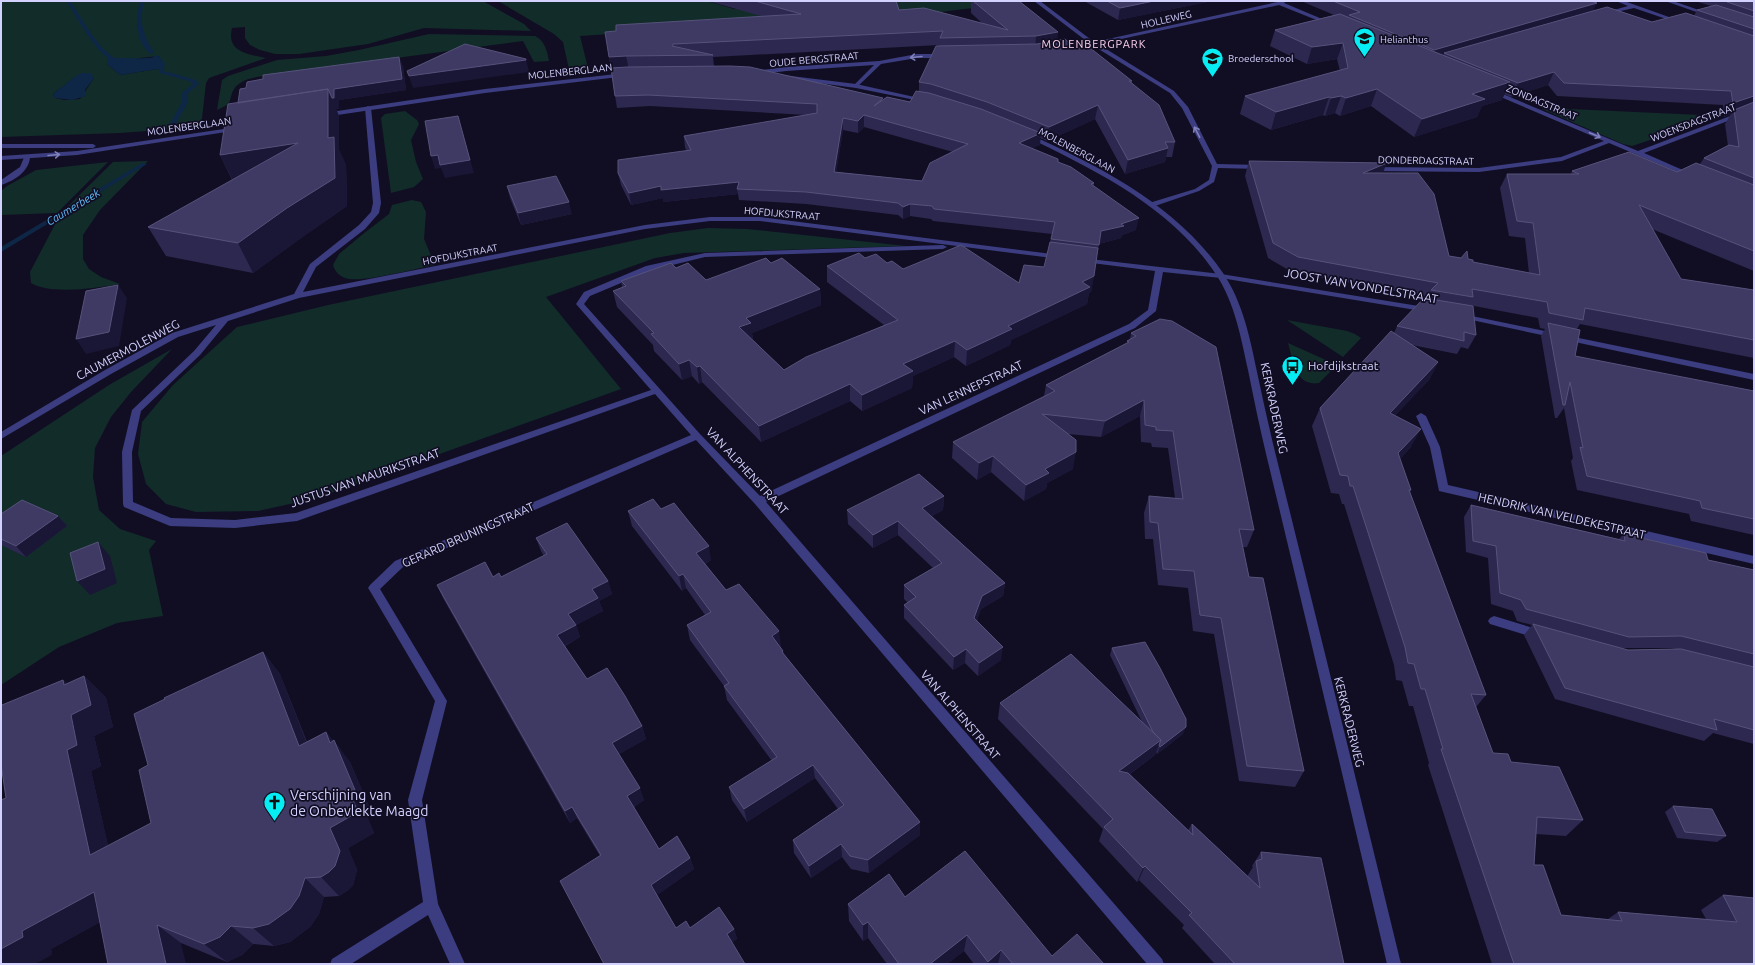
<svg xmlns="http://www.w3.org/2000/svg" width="1755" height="965" font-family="Ubuntu,sans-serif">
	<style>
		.green { fill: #122c2a; fill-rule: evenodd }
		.water { fill: #0e2747 }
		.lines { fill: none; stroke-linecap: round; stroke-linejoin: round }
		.stream { fill: #0e2747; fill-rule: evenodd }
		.minor { fill: #3b3d80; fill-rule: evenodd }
		.tertiary { fill: #3b3d80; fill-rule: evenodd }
		.wall { fill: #2d2850; fill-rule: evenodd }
		.shaded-wall { fill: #1a1636 }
		.building { fill: #3e3a63; stroke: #56527b; fill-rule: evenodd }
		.oneway { stroke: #7f80b9 }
		.labels { text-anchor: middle; stroke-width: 3.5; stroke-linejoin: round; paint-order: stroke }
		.far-street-label { font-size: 10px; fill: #d3d1fe; stroke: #110e23 }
		.far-poi-label { font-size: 10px; fill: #d3d1fe; stroke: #110e23; text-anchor: start }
		.far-neighbourhood-label { font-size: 11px; letter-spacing: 1px; fill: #fed3f1; stroke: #110e23 }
		.far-water-label { font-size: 11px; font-style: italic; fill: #62befb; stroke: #110e23 }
		.street-label { font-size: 12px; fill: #d3d1fe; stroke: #110e23 }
		.poi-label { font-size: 12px; fill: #d3d1fe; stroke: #110e23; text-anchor: start }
		.near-poi-label { font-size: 14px; fill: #d3d1fe; stroke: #110e23; text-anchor: start }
	</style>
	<rect width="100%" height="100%" fill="#110e23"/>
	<path class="green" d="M1,1H483L524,24L531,31L424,28L368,44L299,54H275L260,50L250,45L245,38V27L232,28C226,52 248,54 266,58L209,78L206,83L201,127L120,133L1,137ZM159,56L164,68L120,75L107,64L131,59ZM75,77L94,78L80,99L65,100L55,98L53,94Z
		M498,1H707L734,9L766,1L1023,2L940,12L580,36L589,72L570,74L563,42L554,34Z
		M429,34L535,36C545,41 547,51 549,61L534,62L523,41L269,75C258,77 241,78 234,89C227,102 235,102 217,110L222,80L228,76L277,60L326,56L359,50Z
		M1548,108L1723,116L1632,146L1623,144L1542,109Z
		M405,111L417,120L419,124L411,140L416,162L423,179L414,187L391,193L381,118L385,114Z
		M148,161L100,210L83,235V259L89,269L101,277L120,284C96,288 51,295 31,283L30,272L61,213L113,162Z
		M108,162L57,213L1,215V191L7,186L36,170Z
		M412,200L421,202L426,212L424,239L435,265C417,268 359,284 345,278C338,275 335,271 333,265L339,254L363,234L389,214L392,205Z
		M708,228L747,229L906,246L684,253L655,258L546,297L621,389L317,498L258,511L196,512L166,504L146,484L138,454L142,422L173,385L237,327L328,305L670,233Z
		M1287,320L1347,331L1355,334L1361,338L1343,357Z
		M1288,343L1337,365L1319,383C1295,387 1293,360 1288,343Z
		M172,349L131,392L111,417L95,448L93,477L99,510L120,529L156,541L149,550L163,616L117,623L59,647L1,685V456L109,385Z"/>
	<path class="water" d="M159,56L165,64L164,68L120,75L107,64V59C124,56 141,61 159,56Z
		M82,73H90L94,78L85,90L86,96L72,100L55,98L53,94L76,76Z"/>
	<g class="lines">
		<path class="stream" d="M66,1H70C84,20 100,56 124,62V64C100,65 78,18 66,1Z
			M141,1H145C138,19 143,36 154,52L151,54C136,44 134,15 141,1Z
			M156,55L159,57L164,71L196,80L199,84L188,93V102L173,129L170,131L167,129L182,102V93L193,84L192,82L160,73L153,57Z
			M142,163L147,164L1,252V247Z"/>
		<path class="minor" d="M1034,1H1040L1094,42L1282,1H1286L1284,3L1334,24L1329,25L1279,5L1098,44L1174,91L1188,107L1217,164L1261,165L1264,167L1261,169L1218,168L1214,182L1199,191L1152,207L1148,205L1149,203L1195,189L1209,180L1212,166L1182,108L1170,93L1092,45L1062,51V49L1089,43Z
			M1616,1H1624L1683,22L1678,23L1634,8L1603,15V13L1628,6Z
			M1665,1H1673L1713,15L1708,16Z
			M917,54H944L947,56L944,58H917L881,64L856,88L853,86L874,65L786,71L755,75L752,73L755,71L786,67L879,61Z
			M1491,89L1638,151L1754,107V111L1644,153L1694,175L1695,176L1692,178L1609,143L1562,161L1479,172L1371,171L1368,169L1371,167L1479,168L1561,157L1604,141L1489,92L1488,91Z
			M368,106L371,108L381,203L379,213L365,229L316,267L303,292L645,225L710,217H760L1060,255L1064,257L1060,259L760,221H710L645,229L299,298L228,321L200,355L141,411L132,452L133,502L171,518L235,520L296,513L651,390L576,304L584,292L646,266L705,253L943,245L947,247L943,249L705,257L652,270L590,296L584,304L700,434L760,496L1129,324L1148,310L1155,271L1084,262L1080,260L1081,258L1221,274L1431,308L1432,310L1428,312L1221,278L1163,272L1156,311L1135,328L766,502L1162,959L1164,964H1147L755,504L696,440L403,567L380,589L447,701L422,800L438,904L465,964H450L428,915L351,964H330L332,959L423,902L408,800L435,701L370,591L368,588L370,585L395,561L691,435L655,394L297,521L235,528L170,526L124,507L123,504L122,452L132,410L194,351L216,325L178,337L111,374L1,439V432L105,370L172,333L294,294L310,264L359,225L371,212L373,203L365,108Z
			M25,155L30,156C30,171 14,181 1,185V180L20,167Z
			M1459,314H1462L1754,374V380L1462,318H1459Z
			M1421,413L1426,416L1440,447L1448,485L1754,556V564L1439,491L1430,447L1416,416Z
			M1494,616L1543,631L1545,634L1543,637L1539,639L1490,624L1488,621L1490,618Z"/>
		<path class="tertiary" d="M625,73L628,75L627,76L485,93L324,117L321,115L324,113L485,89Z
			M783,75L856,84L928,100L925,102L856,88L781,78V76Z
			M237,127L239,128V130L77,155L1,160V156L77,151Z
			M1027,135H1031C1103,168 1177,206 1223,273C1243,303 1250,338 1257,372C1263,400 1269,428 1276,456C1318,625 1360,795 1401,964H1387C1347,795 1308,627 1267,458C1260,429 1254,400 1248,370C1241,338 1235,304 1217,276C1173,208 1097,171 1027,137Z
			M1,144H93L96,146L93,148H1Z"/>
	</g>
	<path class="wall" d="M708,1H896L899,10L982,23L971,13V1H1019L1057,41L1075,48L1132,81V83L1175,142L1172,157H1166L1165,162L1125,174L1095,119L1047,141L1040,138V145L1032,148L1058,162L1094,183V186L1136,230L1122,235L1121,238L1099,244L1091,292L1089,293L1087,304L1011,340L1010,345L966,366L954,357L913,376L912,388L862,411L850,401L761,442L702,382L699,384L692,376L682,380L654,351L653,345L617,307L613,291L622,287L621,281L676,268L706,280L771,263L820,289L821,305L752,333L753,339H752L784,370L884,325L827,282V266L865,258L887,263L903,269L1019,283L1044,267L1052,234L933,221L931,219L910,216L903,219L898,215L806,204L739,200L738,194L663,202V198L631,205L621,185L618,173L687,151L685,148L684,136L807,115L650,106L617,108L609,57L761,16ZM939,45L919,82V91L910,102L883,100L714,66L713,57ZM864,127L953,152L922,181L836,172L843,130L858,133Z
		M1084,1H1212L1118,20Z
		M1301,1H1591L1593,11L1652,22L1694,16L1697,10L1711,6L1695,1H1754V271L1652,229L1681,279L1754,290V358L1580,324L1577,329L1575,356L1754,391V535L1691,521L1689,514L1577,490L1571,461L1573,458L1564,408L1557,418H1555L1541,336L1545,329L1540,328L1538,318L1469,305L1468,306L1476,335L1468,349L1461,347L1457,354L1412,345L1438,362L1429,380L1395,415L1411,447L1400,459L1411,490L1410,492L1486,695L1476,707L1493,753L1511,762L1583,820L1566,836L1536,834L1534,865L1561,915L1608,919L1618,912L1706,919L1701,910L1723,895L1754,898V964H1492L1428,765L1429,763L1413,706H1409L1402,681L1396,680L1394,665L1344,504H1342L1339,494L1331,493L1312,426L1320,408L1394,333L1397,326L1427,297L1292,272L1268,258L1245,176L1249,161L1383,173L1449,256L1468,259L1473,262L1529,273L1525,238L1509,236L1500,188L1507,174H1571L1572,171L1677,172L1700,164L1704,158L1728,146L1725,124L1731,114L1724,117L1723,105L1557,96L1548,85L1511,97L1504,94L1502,100L1482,106L1477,117L1414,137L1371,106L1340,116L1335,113L1325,116L1323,115L1271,130L1240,114L1245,96L1340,71L1337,59L1307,64L1270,46L1275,30L1334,15Z
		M399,57L403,67L406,90L339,100V109H336L339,116V150L346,165L347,206L301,238L253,273L166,256L148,227L232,180L220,155L238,103L246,88Z
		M507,186L572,214L521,225L510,198Z
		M1160,319L1254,530L1247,547H1243L1249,577L1304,771L1295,787L1239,781L1214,634L1193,631L1188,588L1158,585L1153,539H1145L1144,513L1149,496L1175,498L1168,448L1152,447L1151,443L1141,442L1140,416L1101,437L1068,434L1073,469L1047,483L1046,489L1024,501L991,472L977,480L952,458L953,442L1044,396L1046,385L1127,343V341L1130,339L1131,333Z
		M944,496L943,510L932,516L1005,583L1003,596L981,609L977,620L1001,660L978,676L965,663L953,670L904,618V605L908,603L904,599V585L933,568L898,535L873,548L848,524L847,510Z
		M1471,505L1619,539L1624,534L1708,560L1754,570V744L1713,733L1704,741L1555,699L1524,635L1532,625L1517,621L1513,611L1491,604L1488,558L1466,552L1464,517ZM1622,648H1670L1677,649L1628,650Z
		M661,509L711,560L705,564L726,590L781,646H780L783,651L784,654L920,822V835L869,873L851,869L842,857L811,878L794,853L793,840L838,809L815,778L747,822L732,800L729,787L772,761L727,700L724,686L690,640L687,625L705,615L686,588L682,591L632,526L628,511Z
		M1,514L58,516L67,526L26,557L1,545Z
		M536,538L608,581L612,594L599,601L603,611L576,625L580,637L565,646L587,679L642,726L646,739L619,754L644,800L634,807L659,849L690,858L694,869L657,895L676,928L734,929L737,939L604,964L600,856L577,818L570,823L443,598L437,585L501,577L544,556L541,551Z
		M1112,648L1183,734L1157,754L1156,752L1155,755L1130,774L1188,830L1192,824L1248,876V875L1253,867L1252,866L1261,852L1344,964H1215L1182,928L1184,925L1139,880L1137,882L1099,841L1103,829L998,719L1000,703L1142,722L1110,655Z
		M263,652L280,674L307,742L326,732L350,762L371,811L366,814L374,833L348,848L357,870L353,885L347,891L339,896L324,897L319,914L310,927L290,942L274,946L253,944L242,955L227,962L181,943L100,922L51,949L52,955L6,798L63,680L67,684L84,676L106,698L113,727L94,736L101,766L91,771L108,846L151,823L148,765L165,699Z
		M1673,806L1726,836L1717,842L1677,838L1665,812Z
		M905,897L1052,956L1104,964H974L964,951L947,964H887L868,938L863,941L849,921L848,904Z"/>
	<path class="shaded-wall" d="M1154,1H1212L1118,20L1120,8Z
		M1597,3L1591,15L1444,53L1442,59L1429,62L1434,50Z
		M1058,32L1057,47L1035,50L1036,36Z
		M1343,43L1337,59L1307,64L1312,47Z
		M626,56L629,70L612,72L609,57Z
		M399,57L403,67L406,90L339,100V109H336L339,116V150L346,165L347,206L301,238L253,273L238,243L328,138V89H334Z
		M526,59L529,72L413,88L409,76Z
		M1554,72L1548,85L1511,97L1518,83Z
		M1510,82L1502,100L1482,106L1477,117L1414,137L1422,119L1472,94Z
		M1377,89L1371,106L1340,116L1346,98Z
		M1341,96L1335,113L1325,116L1331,98Z
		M1754,96V106L1734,110L1731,114L1724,117L1733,103Z
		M1329,97L1323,115L1271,130L1276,112Z
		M1098,105L1095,119L1047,141L1049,127Z
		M864,115V127L858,133V121Z
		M458,116L474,173L445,178L441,168L435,169L431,156Z
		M843,118V130L834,184V172Z
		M1041,133L1040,145L1018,155L1019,143Z
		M298,143L234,183L220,155Z
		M1168,148L1165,162L1125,174L1128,160Z
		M1387,163L1381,177L1363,173Z
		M739,182L737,189L738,194L663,202V198L631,205L629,193L661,186Z
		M569,202L572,214L521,225L518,213Z
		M910,204V216L903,219V207Z
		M1139,218L1136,230L1122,235L1121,238L1099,244L1101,231Z
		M1094,276L1091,292L1089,293L1087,304L1011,340L1010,345L966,366L967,350L1008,326L1082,282Z
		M118,285L127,298L119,346L86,354L76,339Z
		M820,289L821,305L752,333L753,339L741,343L739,327L746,318Z
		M955,341L954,357L913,376L912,388L862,411V395L903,364Z
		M689,360L692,376L682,380L679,364Z
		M1438,362L1429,380L1381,431L1390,413Z
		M700,366L702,382L699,384L697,367Z
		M850,384V401L761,442L759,426Z
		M1144,400L1140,416L1101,437L1105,421Z
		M1421,429L1411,447L1389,471L1398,453Z
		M1076,452L1073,469L1047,483L1046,489L1024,501L1026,485L1045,469Z
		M993,456L991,472L977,480L979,463Z
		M944,496L943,510L922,521V508Z
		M58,516L67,526L26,557L16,546Z
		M898,521V535L873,548V535Z
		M98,542L110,556L117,583L90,595L77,581Z
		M709,546L711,560L698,567L696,553Z
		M683,574L686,588L682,591L679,576Z
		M608,581L612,594L599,601L603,611L576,625L580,637L562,647L557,635L568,614L592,589Z
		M1005,583L1003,596L981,609L973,631L974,618L982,596Z
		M779,631L781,646L773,650L772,636Z
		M1003,647L1001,660L978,676L979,663Z
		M966,649L965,663L953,670L954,657Z
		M263,652L280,674L316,767L299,746Z
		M84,676L106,698L113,727L94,736L101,766L91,771L115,875L90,855L67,750L71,715Z
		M63,680L85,702L64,685Z
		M642,726L646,739L616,756L612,743Z
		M1186,727L1183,734L1157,754L1160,747Z
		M326,732L336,745L334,740L350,762L371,811L366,814L374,833L348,848L357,870L353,885L347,891L339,896L321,877L330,828V743Z
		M1161,740L1155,755L1113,786L1119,771Z
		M813,765L815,778L747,822L744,809Z
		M640,788L644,800L632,808L627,796Z
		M572,807L577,818L570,823L565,811Z
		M920,822V835L869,873L868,860Z
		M841,844L842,857L811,878L809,866Z
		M690,858L694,869L656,896L651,885Z
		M1145,866L1139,880L1137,882L1143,868Z
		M305,878L324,897L319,914L310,927L290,942L274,946L253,928Z
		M94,892L120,911L51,949L52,955L35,964H1V949L22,931Z
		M868,922V938L863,941V925Z
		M157,925L181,943L186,964H166Z
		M231,926L253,944L242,955L227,962L204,944Z
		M734,929L737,939L730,945L727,934Z
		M967,935L964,951L947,964H930Z
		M1001,950L998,964H987L988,962Z"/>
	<path class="building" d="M755,1H896L899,10L924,8L1008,30L973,1H1019L1058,32L1036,36L940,38L943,31L673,44L672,46L713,55L626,56L609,57L605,32L616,31V25L801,14Z
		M1107,1H1154L1120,8Z
		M1333,1H1591L1597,3L1434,50L1349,15L1360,12Z
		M1732,1H1754V11L1727,2Z
		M1716,5L1754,17V29L1697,10Z
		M1607,7L1652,22L1686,13L1754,36V96L1733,103L1731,91L1564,83L1554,72L1518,83L1444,53Z
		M1340,14L1510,82L1472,94L1485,99L1422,119L1377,89L1346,98L1341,96L1331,98L1329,97L1276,112L1245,96L1348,68L1343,43L1312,47L1275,30Z
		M1065,39L1075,48L1089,47L1132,81H1129L1159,105L1175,142H1165L1168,148L1128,160L1098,105L1049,127L987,102L931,84L919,82L936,46L1037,44Z
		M465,44L526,59V60L409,76L407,71Z
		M399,57L402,79L334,89V98H332L328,89L238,103L240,89L246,88L247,82L263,79V75Z
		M730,66L750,67L883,98L874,106L887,97L910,102L916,91L929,93L981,109L1041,133L1019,143L1058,159V162L1071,167L1094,183L1091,184L1139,218L1121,224L1124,226L1101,231L1099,245L1051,239L1055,222L934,209L932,206L910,204L903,207L898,203L806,192L737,189L739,182L661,190V186L629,193L618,173V160L691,150L684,136L817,113V104L648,95L615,96L611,68L627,67ZM864,115L968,144L930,163L922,181L834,172L843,118L858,121Z
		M328,89V138L334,137L335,178L287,208L238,243L148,227L298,143L220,155L228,104Z
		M1754,102V178L1704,158L1729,145L1739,147L1734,110Z
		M458,116L470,160L440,165L438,155L431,156L425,121Z
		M1629,152L1677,172L1696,163L1754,185V251L1639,205L1681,279L1754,290V340L1585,308L1583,320L1549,313L1547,302L1472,289L1473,297L1431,290L1438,283L1298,257L1273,243L1249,161L1387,163L1363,173H1418L1434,194L1449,256L1461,258L1467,251L1468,259L1473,260V262L1540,275L1533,223L1517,221L1507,174H1579L1572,171Z
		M556,176L569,202L518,213L507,186Z
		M1050,242L1098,248L1094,276L1082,282L1090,287L1008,326L1012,329L967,350L955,341L903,364L913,371L862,395L850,384L759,426L700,366L697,367L689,360L679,364L651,334L654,333L613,291L626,286L621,281L671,263L676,268L688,263L706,280L766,258L771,263L782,258L820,289L746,318L751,323L739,327L784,370L806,357L898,320L827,266L859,253L865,258L876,254L887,263L892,261L903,269L961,245L1019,283L1024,265L1044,267Z
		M118,285L109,332L76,339L86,291Z
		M1424,298L1473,306L1476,335L1464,332V341L1397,326Z
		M1160,319L1172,321L1216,347L1254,530L1239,529L1249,577L1263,578L1304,771L1247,766L1221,618L1200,615L1194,571L1163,569L1158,523L1150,522L1149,496L1183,499L1173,431L1156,430V427L1145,425L1144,400L1105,421L1042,414L1076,440V452L1045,469L1049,473L1026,485L993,456L979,463L953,442L1055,391L1046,385L1129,342L1127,341L1136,336L1131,333Z
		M1548,323L1580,330L1575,356L1754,391V519L1702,508L1700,501L1587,476L1580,447L1583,448L1570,382L1565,405H1563Z
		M1391,331L1438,362L1390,413L1421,429L1398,453L1411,490H1409L1486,695L1471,694L1493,753L1508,754L1511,762L1559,767L1583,820L1537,817L1534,865H1543L1561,915L1622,921L1618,912L1737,922L1723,895L1754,898V964H1514L1441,749H1443L1425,689H1421L1414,664L1408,663L1405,647L1353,486H1350L1348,476L1340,475L1320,408Z
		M919,474L944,496L922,508L1005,583L982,596L974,618L1003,647L979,663L966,649L954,657L904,605L916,597L904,585L942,563L898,521L873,535L847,510Z
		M653,499L661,509L674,503L690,523L709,546L696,553L726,590L739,584L779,631L772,636L783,651L782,652L920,822L868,860L850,856L841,844L809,866L793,840L844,805L813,765L744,809L729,787L777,757L724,686L729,683L687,625L711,612L683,574L679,576L628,511Z
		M22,500L58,516L16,546L1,539V514Z
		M1471,505L1625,541L1624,534L1706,553L1708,560L1754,570V654L1681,636L1629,637L1526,609L1521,600L1500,593L1496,546L1473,541Z
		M567,523L608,581L592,589L598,598L568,614L576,625L557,635L587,679L607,668L625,696L642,726L612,743L640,788L627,796L659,849L677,836L690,858L651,885L676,928L686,921L690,928L719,907L734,929L727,934L745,964H604L560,881L601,855L572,807L565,811L437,585L485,562L493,577L499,573L501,577L547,554L536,538Z
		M98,542L105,569L77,581L70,553Z
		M1533,624L1628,650L1681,649L1754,667V730L1714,719L1717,730L1565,688Z
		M1145,642L1160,668L1186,719V727L1160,747L1159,745L1161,740L1153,732L1112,648Z
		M263,652L299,746L326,732L330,743L334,740L355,790L350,793L358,812L330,828L340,851L335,866L329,872L321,877L305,878L299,896L290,909L269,924L253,928L231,926L220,937L204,944L157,925L166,964H108L94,892L22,931L23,937L1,949V800L6,798L1,764V707L2,705L63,680L64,685L84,676L91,705L71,715L77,745L67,750L90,855L151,823L139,770L148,765L134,714L165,699L164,698Z
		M1071,654L1161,740L1119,771L1128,773L1193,835L1192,824L1260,888L1256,861L1262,859L1261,852L1321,858L1344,964H1235L1189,915L1192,913L1145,866L1143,868L1104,827L1113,819L1000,703Z
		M1673,806L1712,809L1726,836L1685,832Z
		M965,851L1052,956L1077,934L1104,964H1013L1001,950L988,962L967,935L930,964H899L868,922L863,925L848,904L889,874L905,897Z"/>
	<defs><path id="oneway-shaft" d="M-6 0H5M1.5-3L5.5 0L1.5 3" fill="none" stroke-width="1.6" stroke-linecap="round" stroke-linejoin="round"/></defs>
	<g class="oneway">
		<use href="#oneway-shaft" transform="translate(916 57) rotate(175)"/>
		<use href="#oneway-shaft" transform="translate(1197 132) rotate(-117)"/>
		<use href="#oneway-shaft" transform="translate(1595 135) rotate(23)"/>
		<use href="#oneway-shaft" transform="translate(54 155) rotate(-5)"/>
	</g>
	<defs>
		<symbol id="school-pin" viewBox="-11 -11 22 30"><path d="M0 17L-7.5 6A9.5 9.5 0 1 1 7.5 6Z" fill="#07edf4" stroke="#110e23"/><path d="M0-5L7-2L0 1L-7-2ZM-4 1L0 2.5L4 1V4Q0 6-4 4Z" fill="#111"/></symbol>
		<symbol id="bus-pin" viewBox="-11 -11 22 30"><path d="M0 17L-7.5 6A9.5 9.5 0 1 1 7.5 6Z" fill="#07edf4" stroke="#110e23"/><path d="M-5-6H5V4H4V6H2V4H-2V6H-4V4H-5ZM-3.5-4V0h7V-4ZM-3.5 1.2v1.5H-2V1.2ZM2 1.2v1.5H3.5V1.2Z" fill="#111"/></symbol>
		<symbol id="church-pin" viewBox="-11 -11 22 30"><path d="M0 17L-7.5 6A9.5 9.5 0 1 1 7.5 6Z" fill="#07edf4" stroke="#110e23"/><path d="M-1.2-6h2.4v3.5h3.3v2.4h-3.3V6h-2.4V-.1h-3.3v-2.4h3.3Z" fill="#111"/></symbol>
	</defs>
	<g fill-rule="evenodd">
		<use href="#school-pin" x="1352" y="26" width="25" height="34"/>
		<use href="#school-pin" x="1200" y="46" width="25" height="34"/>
		<use href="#bus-pin" x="1280" y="354" width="25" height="34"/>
		<use href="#church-pin" x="262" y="790" width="25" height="34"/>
	</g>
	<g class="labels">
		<g class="far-street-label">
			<text transform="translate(1166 19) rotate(-13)" y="4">HOLLEWEG</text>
			<text transform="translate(814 59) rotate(-5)" y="4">OUDE BERGSTRAAT</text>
			<text transform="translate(570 71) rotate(-6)" y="4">MOLENBERGLAAN</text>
			<text transform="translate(1542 102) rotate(23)" y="4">ZONDAGSTRAAT</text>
			<text transform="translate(1693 122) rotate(-21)" y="4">WOENSDAGSTRAAT</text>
			<text transform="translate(189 126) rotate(-8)" y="4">MOLENBERGLAAN</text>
			<text transform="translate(1077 150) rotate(28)" y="4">MOLENBERGLAAN</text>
			<text transform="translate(1426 160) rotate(1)" y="4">DONDERDAGSTRAAT</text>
			<text transform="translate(782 213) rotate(5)" y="4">HOFDIJKSTRAAT</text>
			<text transform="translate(460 254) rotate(-11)" y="4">HOFDIJKSTRAAT</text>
		</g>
		<g class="far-poi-label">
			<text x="1380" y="43">Helianthus</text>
			<text x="1228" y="62">Broederschool</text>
		</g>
		<g class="far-neighbourhood-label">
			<text x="1094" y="48">MOLENBERGPARK</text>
		</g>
		<g class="far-water-label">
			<text transform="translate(73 207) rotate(-31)" y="4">Caumerbeek</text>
		</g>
		<g class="street-label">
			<text transform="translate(1361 286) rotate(10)" y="4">JOOST VAN VONDELSTRAAT</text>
			<text transform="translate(128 350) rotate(-28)" y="4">CAUMERMOLENWEG</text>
			<text transform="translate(971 388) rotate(-25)" y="4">VAN LENNEPSTRAAT</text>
			<text transform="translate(1274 408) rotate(78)" y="4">KERKRADERWEG</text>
			<text transform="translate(747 471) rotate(47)" y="4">VAN ALPHENSTRAAT</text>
			<text transform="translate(365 478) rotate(-19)" y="4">JUSTUS VAN MAURIKSTRAAT</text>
			<text transform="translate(1562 516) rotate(13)" y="4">HENDRIK VAN VELDEKESTRAAT</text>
			<text transform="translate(468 535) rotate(-24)" y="4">GERARD BRUNINGSTRAAT</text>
			<text transform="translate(960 715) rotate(49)" y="4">VAN ALPHENSTRAAT</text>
			<text transform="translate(1349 722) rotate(76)" y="4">KERKRADERWEG</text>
		</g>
		<g class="poi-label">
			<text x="1308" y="370">Hofdijkstraat</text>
		</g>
		<g class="near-poi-label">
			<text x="290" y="800">Verschijning van<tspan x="290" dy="16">de Onbevlekte Maagd</tspan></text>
		</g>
	</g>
	<rect width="1755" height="965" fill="none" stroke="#d3d1fe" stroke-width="4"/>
</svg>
